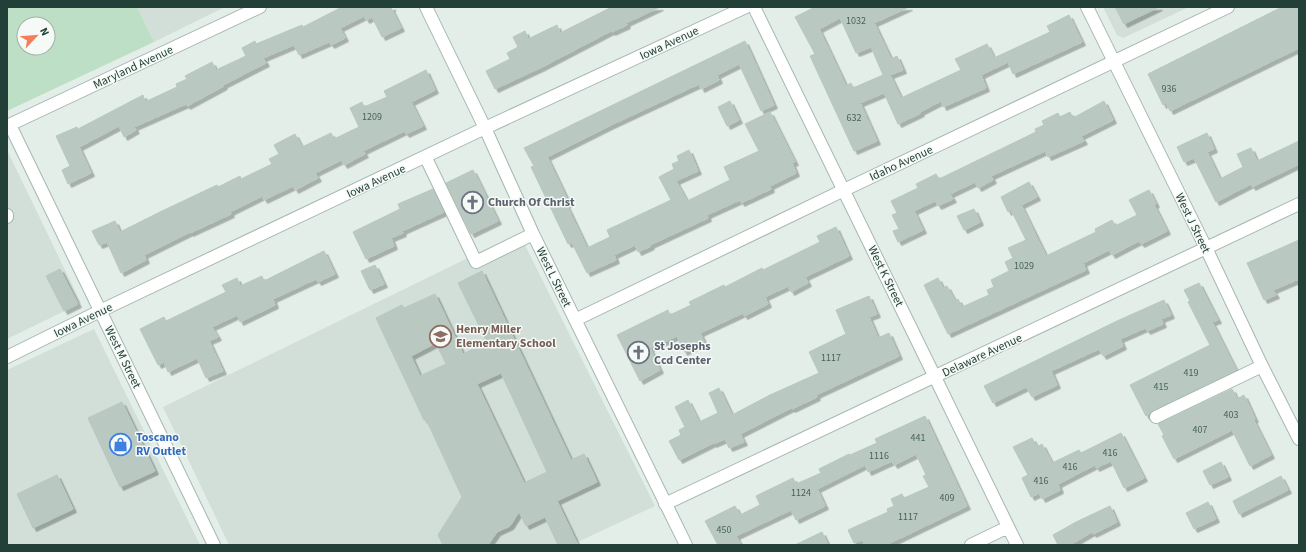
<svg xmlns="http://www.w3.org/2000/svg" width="1306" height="552" font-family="'Source Sans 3',sans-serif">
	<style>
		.built { fill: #d2ded8 }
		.green { fill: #bddfc5; fill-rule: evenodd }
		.building { fill: #b9c9c2; stroke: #b6c8c0; fill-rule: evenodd; filter: url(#shadow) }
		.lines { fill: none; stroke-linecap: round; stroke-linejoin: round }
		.minor-casing { stroke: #a6b6b0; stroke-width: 14 }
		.minor { stroke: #fff; stroke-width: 12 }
		.labels { text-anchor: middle; stroke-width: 3; stroke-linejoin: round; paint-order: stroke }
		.number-label { font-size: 10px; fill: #48625a }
		.street-label { font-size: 12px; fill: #234038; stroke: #f5faf7 }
		.worship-label { font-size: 12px; font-weight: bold; fill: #5b616d; stroke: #f5faf7; text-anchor: start }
		.education-label { font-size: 12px; font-weight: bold; fill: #785e54; stroke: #f5faf7; text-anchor: start }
		.shop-label { font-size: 12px; font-weight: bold; fill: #366cbe; stroke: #f5faf7; text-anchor: start }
	</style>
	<defs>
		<filter id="shadow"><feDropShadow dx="3.5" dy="3.5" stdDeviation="0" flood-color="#0004"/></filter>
	</defs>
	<rect width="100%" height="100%" fill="#e4eee9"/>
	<path class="built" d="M137,7H225L154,42Z
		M1103,7H1189L1123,38L1117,35Z
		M7,150L81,303L7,339Z
		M519,233L655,506L571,545H229L163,407Z
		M94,329L200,545H7V370Z"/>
	<path class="green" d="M7,7H137L154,42L7,111ZM24,24H48V48H24Z"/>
	<path class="building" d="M342,7H393L391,8L401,28L382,37L372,17L366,20L364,16L340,28L345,38L331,45L329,42L299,55L294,45L263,58L266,63L223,85L224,86L187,106L186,104L134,127L136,130L124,137L119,126L79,147L91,173L68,184L62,170L70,166L56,136L77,127L78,129L143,95L145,102L177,87L176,84L187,79L185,76L212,62L216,70L246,56L242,48L255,41L256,44L302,25L303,27Z
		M612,7H660L626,23L627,25L612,32L611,31L542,67L495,89L486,71L510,59L507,53L518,47L513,37L525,31L528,39L557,25L560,33Z
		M815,7H909L874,23L891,59L897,56L903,70L890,75L901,98L961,70L955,59L987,44L994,58L1050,32L1047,26L1069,15L1082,42L1013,74L1008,62L981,75L986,88L943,107L941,101L920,112L921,113L898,124L884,93L860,103L877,141L854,151L810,56L815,54L795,17ZM840,18L856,53L871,47L883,75L853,88L851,83L846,86L819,29Z
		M1115,7H1159L1124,24Z
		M1282,7H1299V48L1170,111L1166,103L1163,105L1148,74Z
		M745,41L774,105L761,111L739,64L717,75L719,80L701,89L699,84L609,126L547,157L569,203L566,204L587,248L610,237L607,230L671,200L659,177L674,169L672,164L679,161L677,156L689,150L698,171L676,181L687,201L730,180L724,167L759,151L745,124L770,112L795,162L792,163L796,173L770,186L771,189L741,203L740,200L707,215L708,218L650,245L651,246L638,252L635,245L614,255L616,260L587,273L572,243L568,244L531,167L534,166L524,148Z
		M426,70L435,90L411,102L423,126L406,134L404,131L363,151L365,154L344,165L341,160L315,173L318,178L295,190L293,186L264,200L262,196L230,212L231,214L190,233V232L144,255L146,260L121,273L107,242L99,245L92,231L115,221L120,232L160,212L217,185L218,187L240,176L241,179L272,164L269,159L279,154L274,145L295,134L302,147L331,133L334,139L359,127L350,108L362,102L364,107L387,97L384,91Z
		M730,101L739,120L727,126L718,107Z
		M1104,101L1113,120L1081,136L1084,141L1048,157L1045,151L991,176L993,180L978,188L975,182L950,194L953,199L938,206L935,201L914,211L923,230L898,242L893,231L899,229L892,215L897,213L891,201L918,188L916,184L936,174L939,179L1036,132L1035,129L1044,125L1042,121L1058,113L1060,117L1070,112L1073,118Z
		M1207,133L1214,149L1207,152L1220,179L1243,167L1237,154L1251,148L1257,161L1299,141V164L1252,187L1251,184L1216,202L1194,158L1184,162L1177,147Z
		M473,170L498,221L471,234L446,183Z
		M1029,182L1037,197L1021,205L1046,256L1096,232L1095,229L1112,220L1115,226L1137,215L1129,200L1149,190L1156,204L1154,205L1167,231L1141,244L1139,241L1112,255L1109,250L1083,263L1086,270L948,334L924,285L938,278L943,288L947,286L955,301L958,299L962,307L989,295L987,290L994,287L991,280L1009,271L1005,262L1013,258L1008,248L1026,240L1011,210L1008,212L1001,197Z
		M433,189L444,212L402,231L403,233L391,238L394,246L366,259L353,232L400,209L398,204Z
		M974,209L980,222L964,230L957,216Z
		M836,227L849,256L805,277L808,283L791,292L788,286L765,297L768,304L744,316L743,313L700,333L704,342L684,352L677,336L650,348L660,370L640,381L617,335L668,310L670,315L691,305L689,302L724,285L725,287L762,268L763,270L820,242L817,236Z
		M1299,240V279L1273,290L1276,295L1264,300L1247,263Z
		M324,251L335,274L318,282L316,279L273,299L275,305L240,322L237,315L212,327L218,337L209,341L223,371L206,378L197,358L168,372L164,362L158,365L140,329L164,317L166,321L226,292L222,285L237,278L240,286L262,276L264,281Z
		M375,265L384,284L370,290L361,271Z
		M60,269L78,304L64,311L46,276Z
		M482,271L571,460L584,454L597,482L557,501L578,545H558L545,517L526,526L519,512L510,526L497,532L488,545H443L438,535L462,497L426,419L424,420L376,318L402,305L404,308L435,294L463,354L487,342L458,283ZM436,343L446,364L420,376L411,356ZM501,373L547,472L524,483L477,384Z
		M1199,283L1218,320L1212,322L1236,370L1153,410L1146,416L1130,385L1210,345L1188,302L1190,301L1184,290Z
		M869,296L877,314L869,317L878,338L889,333L899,356L816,395L817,397L792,409L791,408L740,434L744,442L729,448L725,439L713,444V443L679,460L669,441L681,435L679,430L685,427L675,407L688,400L699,422L718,413L709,393L719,388L732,415L770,395L819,373L809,352L846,334L836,310Z
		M1164,300L1171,315L1161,319L1163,324L1147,331L1145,328L1120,339L1123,346L1103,356L1099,349L1051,371L1057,385L1032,397L1026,387L993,403L984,386L1117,321Z
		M1232,389L1237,399L1244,395L1255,419H1253L1271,455L1250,466L1232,430L1174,459L1162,436L1164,435L1158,424Z
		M122,402L155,471L120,487L88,418Z
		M925,416L967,506L886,545H865L862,540L854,543L848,530L888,512L887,509L894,506L891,499L902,494L904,498L929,487L923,476L926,475L916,454L894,465L892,461L868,472L865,465L817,489L825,506L796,520L791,510L736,536L741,545H718L705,521L735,506L740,515L760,505L756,496L793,478L796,484L821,473L819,469L849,454L850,455L877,443L875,439Z
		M1121,433L1144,478L1124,488L1111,461L1096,468L1095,465L1058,484L1060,490L1042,499L1039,493L1031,497L1022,478L1028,475L1013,447L1032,438L1037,447L1042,444L1052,463L1079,450L1081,453Z
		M1221,462L1228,477L1210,485L1203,471Z
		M57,475L73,509L33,528L17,494Z
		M1281,476L1288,490L1239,514L1233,501Z
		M1208,502L1216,519L1194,529L1186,513Z
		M1110,506L1117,522L1093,534L1092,532L1070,545H1058L1053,535L1076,522Z
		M822,532L828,545H795Z"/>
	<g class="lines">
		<defs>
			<path id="minor" d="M426,7L485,128L533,234L686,545
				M754,7L1017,545
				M1087,7L1206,248L1262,366L1299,439
				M10,125L214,545
				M7,126L260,7
				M426,158L476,262L533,234
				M7,215V217
				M575,320L844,190L1228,7
				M7,357L100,311L485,128L746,7
				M1156,417L1262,366
				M665,504L1299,204
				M971,545L1008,527"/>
		</defs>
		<use href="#minor" class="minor-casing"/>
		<use href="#minor" class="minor"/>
	</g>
	<defs>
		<symbol id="church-ring" viewBox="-11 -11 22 22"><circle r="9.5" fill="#f5faf7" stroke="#6b7280" stroke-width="1.5"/><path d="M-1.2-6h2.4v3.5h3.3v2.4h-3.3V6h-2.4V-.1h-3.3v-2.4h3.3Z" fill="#6b7280"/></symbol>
		<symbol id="school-ring" viewBox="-11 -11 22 22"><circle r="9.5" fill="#f5faf7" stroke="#8d6e63" stroke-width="1.5"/><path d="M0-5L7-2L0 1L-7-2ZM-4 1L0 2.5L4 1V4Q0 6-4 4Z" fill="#8d6e63"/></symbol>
		<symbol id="shop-ring" viewBox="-11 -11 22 22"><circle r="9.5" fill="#f5faf7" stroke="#3f7fe0" stroke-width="1.5"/><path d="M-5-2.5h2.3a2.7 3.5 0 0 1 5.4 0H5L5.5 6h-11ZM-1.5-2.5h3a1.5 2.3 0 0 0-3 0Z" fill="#3f7fe0"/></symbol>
	</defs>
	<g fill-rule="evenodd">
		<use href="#church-ring" x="460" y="190" width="25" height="25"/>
		<use href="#school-ring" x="428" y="324" width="25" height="25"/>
		<use href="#church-ring" x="626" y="340" width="25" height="25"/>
		<use href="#shop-ring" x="108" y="432" width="25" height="25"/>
	</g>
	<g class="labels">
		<g class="number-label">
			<text x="856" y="24">1032</text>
			<text x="1169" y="92">936</text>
			<text x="372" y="120">1209</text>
			<text x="854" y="121">632</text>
			<text x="1024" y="269">1029</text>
			<text x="831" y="361">1117</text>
			<text x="1191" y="376">419</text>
			<text x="1161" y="390">415</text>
			<text x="1231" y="418">403</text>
			<text x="1200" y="433">407</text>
			<text x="918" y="441">441</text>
			<text x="1110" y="456">416</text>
			<text x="879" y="459">1116</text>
			<text x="1070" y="470">416</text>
			<text x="1041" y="484">416</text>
			<text x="801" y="496">1124</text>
			<text x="947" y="501">409</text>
			<text x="908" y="520">1117</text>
			<text x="724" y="533">450</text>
		</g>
		<g class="street-label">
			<text transform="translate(669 43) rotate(-25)" y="4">Iowa Avenue</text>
			<text transform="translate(133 67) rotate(-25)" y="4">Maryland Avenue</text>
			<text transform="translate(901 163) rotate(-25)" y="4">Idaho Avenue</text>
			<text transform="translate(376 181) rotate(-25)" y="4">Iowa Avenue</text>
			<text transform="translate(1193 223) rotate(64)" y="4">West J Street</text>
			<text transform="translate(886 276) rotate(64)" y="4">West K Street</text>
			<text transform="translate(554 277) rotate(64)" y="4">West L Street</text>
			<text transform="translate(83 320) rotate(-26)" y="4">Iowa Avenue</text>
			<text transform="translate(982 355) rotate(-25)" y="4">Delaware Avenue</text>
			<text transform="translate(123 357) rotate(64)" y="4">West M Street</text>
		</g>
		<g class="worship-label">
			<text x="488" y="206">Church Of Christ</text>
			<text x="654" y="350">St Josephs<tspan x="654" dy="14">Ccd Center</tspan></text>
		</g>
		<g class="education-label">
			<text x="456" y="333">Henry Miller<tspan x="456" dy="14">Elementary School</tspan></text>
		</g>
		<g class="shop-label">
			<text x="136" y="441">Toscano<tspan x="136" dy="14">RV Outlet</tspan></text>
		</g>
	</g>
	<rect width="1306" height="552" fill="none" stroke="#234038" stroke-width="16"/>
	<g transform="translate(36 36) rotate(64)"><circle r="19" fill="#f5faf7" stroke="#a1b0ab"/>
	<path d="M0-3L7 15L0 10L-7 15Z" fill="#f57e5b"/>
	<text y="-6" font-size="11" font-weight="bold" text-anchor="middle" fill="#234038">N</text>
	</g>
</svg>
